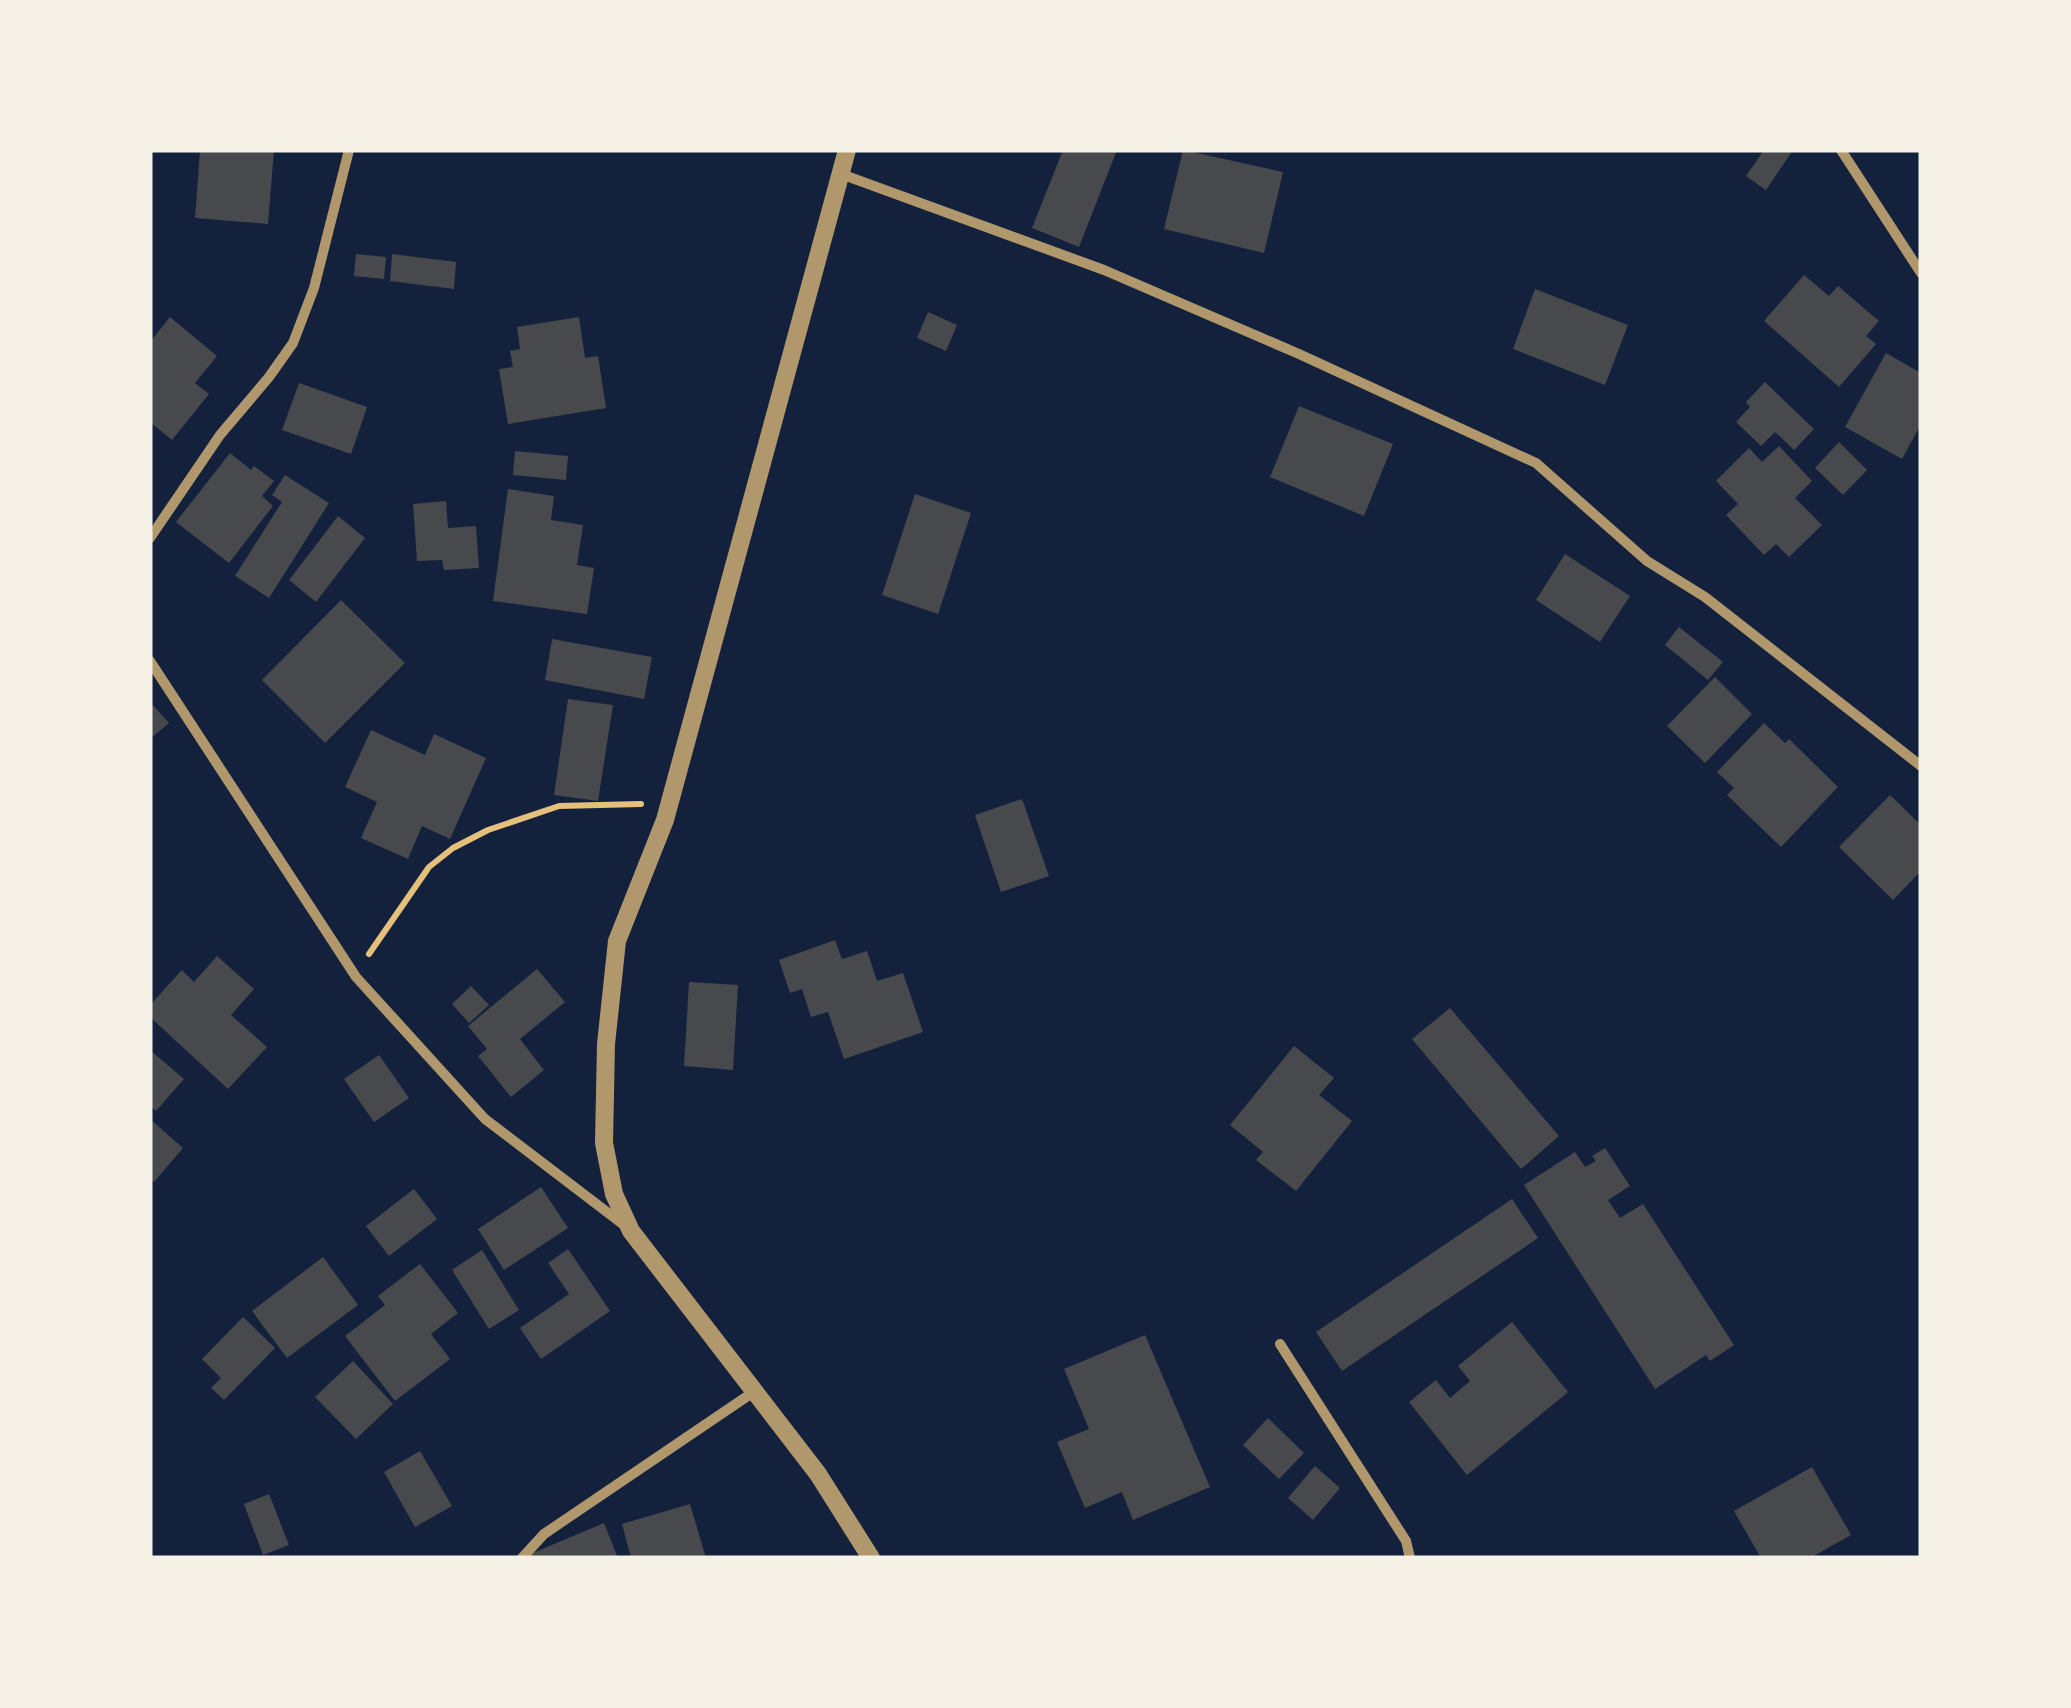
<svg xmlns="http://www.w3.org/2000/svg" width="2071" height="1708" font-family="'Nunito Sans',sans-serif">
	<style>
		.building { fill: #48494c }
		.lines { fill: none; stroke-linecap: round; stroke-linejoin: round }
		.path { stroke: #e5c07b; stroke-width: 6 }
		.minor { stroke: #b1986c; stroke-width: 10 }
		.tertiary { stroke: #b1986c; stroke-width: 18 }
	</style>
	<rect width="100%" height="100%" fill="#14213d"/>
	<path class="building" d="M200,150H274L268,224L195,218Z
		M1063,150H1117L1079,247L1032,228Z
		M1183,150L1283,172L1264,253L1164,229Z
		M1764,150H1793L1766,190L1746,176Z
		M356,254L386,257L384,279L354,276Z
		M392,254L456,262L454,289L390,281Z
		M1804,275L1829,296L1838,286L1879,321L1866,336L1876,344L1839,387L1764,321Z
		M1535,289L1628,325L1605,385L1513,349Z
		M928,312L957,325L946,351L917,338Z
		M170,317L217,356L195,383L209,394L172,440L150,422V342Z
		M579,317L585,358L598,356L606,408L508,424L499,369L513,367L510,351L520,349L517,327Z
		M1886,353L1921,373V424L1902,459L1845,427Z
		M1765,382L1814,429L1794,450L1775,432L1761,446L1736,422L1750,407L1746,402Z
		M299,383L367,407L351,454L282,430Z
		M1299,406L1393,444L1364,516L1270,477Z
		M1839,442L1867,470L1843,495L1815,468Z
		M1779,446L1812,481L1795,498L1822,525L1789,557L1776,544L1764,555L1726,515L1738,504L1716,481L1749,448L1762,462Z
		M515,451L568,456L566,480L513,475Z
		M230,453L251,470L254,466L274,481L262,496L273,506L229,563L176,522Z
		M285,475L329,503L269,598L235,576L282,502L272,495Z
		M508,489L554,496L551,520L583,525L577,565L594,568L587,614L493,601Z
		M915,494L971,513L938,614L882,595Z
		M446,501L448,528L476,526L479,568L444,570L442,560L417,561L413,504Z
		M338,516L365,538L316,602L289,580Z
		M1565,554L1630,596L1600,642L1536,600Z
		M341,600L405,663L325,743L262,680Z
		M1679,627L1723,662L1708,680L1665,645Z
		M552,639L652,657L644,699L545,680Z
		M1715,677L1752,714L1705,763L1667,726Z
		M568,699L613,705L598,801L554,795Z
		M150,702L169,723L150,739Z
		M1764,723L1785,743L1789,739L1838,787L1781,847L1727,795L1734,788L1717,772Z
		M371,730L425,755L434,734L486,758L450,839L422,826L408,859L361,838L377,802L345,787Z
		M1890,795L1921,825V871L1893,900L1839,847Z
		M1022,799L1049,876L1001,892L975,815Z
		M835,940L842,959L867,951L877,981L903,973L923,1032L844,1059L828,1012L811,1017L802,989L790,993L779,960Z
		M217,956L254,989L231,1015L267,1047L228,1089L150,1017V1005L182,970L194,982Z
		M537,969L565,1002L520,1039L544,1070L511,1097L478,1056L487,1049L468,1026Z
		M689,982L738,985L733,1070L684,1066Z
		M471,986L489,1005L469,1023L452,1004Z
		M1450,1008L1559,1136L1521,1169L1412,1039Z
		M1294,1046L1334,1078L1319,1095L1352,1121L1296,1191L1256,1160L1263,1152L1230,1125Z
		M150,1050L184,1079L156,1111L150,1106Z
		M379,1055L409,1098L374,1122L344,1079Z
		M150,1119L183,1148L154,1182L150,1178Z
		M1605,1148L1630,1186L1608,1200L1620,1218L1643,1204L1734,1345L1710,1361L1706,1355L1655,1389L1524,1185L1575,1152L1585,1167L1596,1161L1592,1156Z
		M541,1187L568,1228L504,1270L478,1229Z
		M414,1189L437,1219L389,1256L366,1226Z
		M1512,1199L1538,1238L1342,1371L1316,1332Z
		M568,1249L610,1311L541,1359L520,1328L569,1294L548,1263Z
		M482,1250L519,1310L489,1329L452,1270Z
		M323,1257L358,1305L287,1358L252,1311Z
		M420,1264L458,1313L431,1334L450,1359L395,1401L345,1336L385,1305L378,1296Z
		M243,1317L275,1348L224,1400L211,1388L221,1378L202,1359Z
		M1512,1322L1568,1392L1467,1475L1409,1402L1436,1380L1450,1398L1470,1381L1458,1366Z
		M1145,1335L1210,1487L1133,1520L1122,1492L1085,1508L1057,1442L1089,1429L1064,1369Z
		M353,1361L393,1404L356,1439L315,1397Z
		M1268,1418L1304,1453L1279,1479L1243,1445Z
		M420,1451L452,1506L415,1527L384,1472Z
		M1315,1466L1340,1488L1313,1520L1288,1498Z
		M1812,1467L1851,1535L1810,1558H1761L1734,1511Z
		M269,1494L289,1545L263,1555L244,1504Z
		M690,1504L706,1558H631L622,1524Z
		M604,1523L618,1558H529L528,1555Z"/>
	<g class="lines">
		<path class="path" d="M369,954L429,867L453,848L488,830L559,806L641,804"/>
		<path class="minor" d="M1841,150L1921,273
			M841,174L1104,270L1299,354L1536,463L1647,561L1705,597L1921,766
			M150,538L220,435L269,377L293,343L314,288L349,150
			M150,661L356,977L485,1119L624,1225
			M1280,1344L1406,1541L1410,1558
			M522,1558L544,1534L755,1391"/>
		<path class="tertiary" d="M847,150L665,820L617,941L606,1044L604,1143L614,1194L631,1231L818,1474L871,1558"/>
	</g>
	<rect width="2071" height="1708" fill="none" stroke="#f6f1e7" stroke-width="305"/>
</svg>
